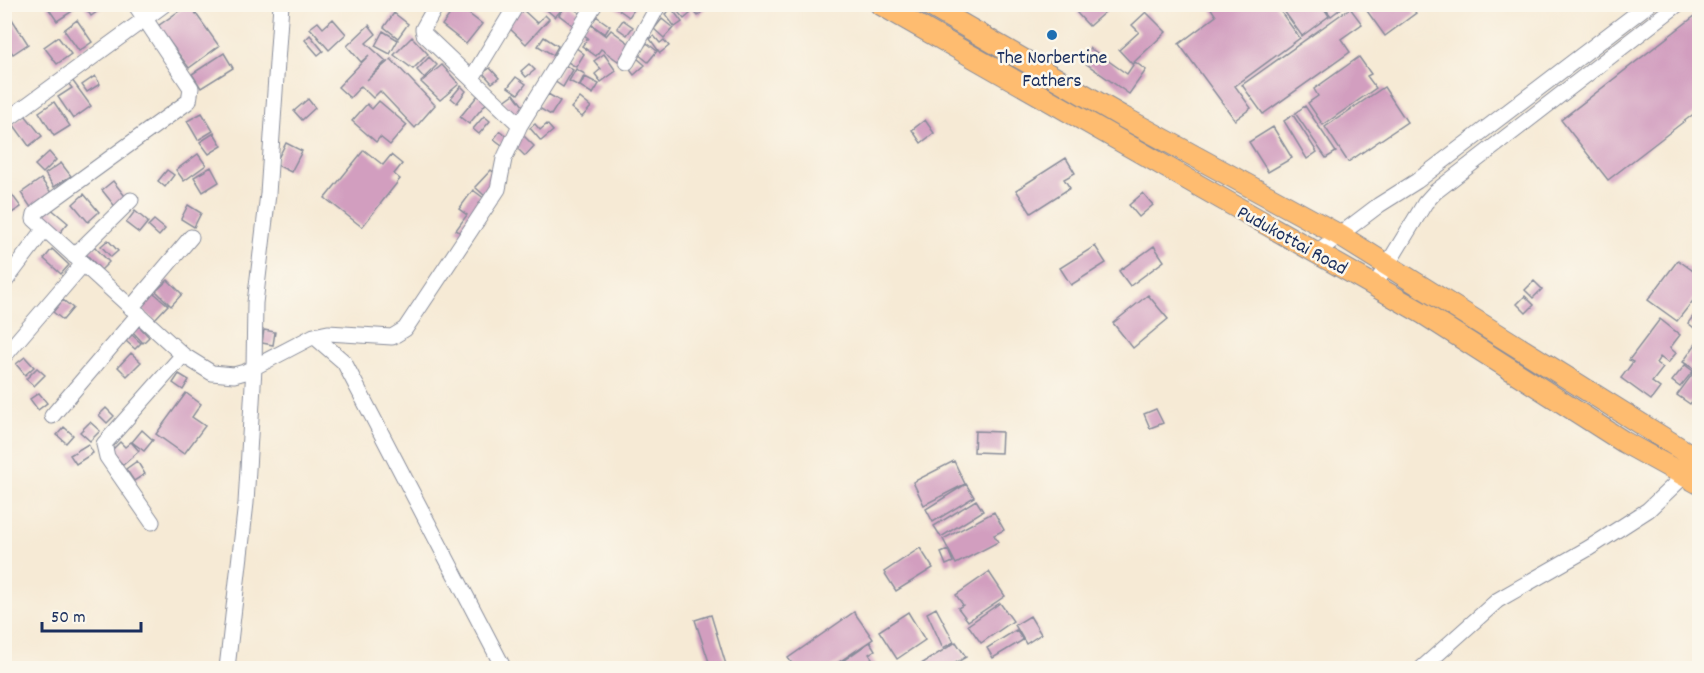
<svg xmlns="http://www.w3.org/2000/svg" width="1704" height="673" font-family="Dekko,sans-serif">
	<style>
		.building { fill: #d29ebf }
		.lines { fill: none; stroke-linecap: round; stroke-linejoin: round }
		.minor-casing { stroke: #888c9a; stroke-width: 17 }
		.highway-casing { stroke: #888c9a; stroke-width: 23 }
		.minor { stroke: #fff; stroke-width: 15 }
		.highway { stroke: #febc70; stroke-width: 21 }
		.poi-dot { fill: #1f6fb2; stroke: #fbf7ec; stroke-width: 2 }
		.labels { text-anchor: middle; stroke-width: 5; stroke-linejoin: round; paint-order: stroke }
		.poi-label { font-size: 20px; fill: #1b2f5e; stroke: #fbf7ec }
		.street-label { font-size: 20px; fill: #1b2f5e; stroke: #fbf7ec }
	</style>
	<rect width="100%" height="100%" fill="#fbf7ec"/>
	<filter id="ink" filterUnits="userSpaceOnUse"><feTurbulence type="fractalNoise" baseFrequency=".0167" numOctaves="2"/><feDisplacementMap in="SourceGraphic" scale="12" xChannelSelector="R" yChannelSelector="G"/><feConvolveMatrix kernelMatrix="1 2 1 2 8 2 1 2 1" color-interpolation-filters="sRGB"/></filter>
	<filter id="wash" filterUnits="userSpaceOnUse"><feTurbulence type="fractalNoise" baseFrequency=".008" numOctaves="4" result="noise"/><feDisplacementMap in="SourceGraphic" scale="24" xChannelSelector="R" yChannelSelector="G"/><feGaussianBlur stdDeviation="1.35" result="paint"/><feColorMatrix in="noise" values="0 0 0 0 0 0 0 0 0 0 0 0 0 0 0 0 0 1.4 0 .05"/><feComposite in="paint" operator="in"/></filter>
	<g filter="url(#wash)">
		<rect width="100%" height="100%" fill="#f6ead5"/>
		<g id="blocks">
			<path class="building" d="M83,4H108L91,16Z
				M189,4L219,46L189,68L158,26Z
				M540,4H563L565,6L555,17Z
				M567,4L584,16L575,27L559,15Z
				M611,4H638L629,17Z
				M675,4H683L691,13L684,19L673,6Z
				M687,4H704L706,7L698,16Z
				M1086,4H1114L1089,26L1077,13Z
				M1208,4H1275L1300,38L1235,86L1251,108L1235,120L1179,44L1216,16Z
				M1279,4H1321L1329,16L1302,36Z
				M1322,4H1347L1331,16Z
				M1362,4H1409L1416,13L1385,36Z
				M46,5H70L74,10L57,21Z
				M457,5L482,24L466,44L442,25Z
				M1350,8L1362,24L1341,39L1350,52L1263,114L1242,85Z
				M522,9L537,23L545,15L549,19L526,44L506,25Z
				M672,9L682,22L675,27L665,14Z
				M1146,12L1166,32L1132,64L1119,50L1139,32L1132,25Z
				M1700,12V109L1608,180L1561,120Z
				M394,13L408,24L398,38L384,27Z
				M10,16L28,44L13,54L4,42V20Z
				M596,16L610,26L605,34L591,24Z
				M333,19L346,34L329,50L310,28L318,22L323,28Z
				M662,19L673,28L664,38L654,29Z
				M77,20L92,42L79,51L64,30Z
				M623,20L633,27L627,35L617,28Z
				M587,22L606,36L611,30L630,44L618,61L601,49L596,56L582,46L588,38L580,32Z
				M369,25L376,34L366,43L386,61L367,80L391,59L435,105L415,128L380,91L373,98L361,86L350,98L338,87L369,55L361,62L347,46Z
				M383,31L398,40L390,54L375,46Z
				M310,35L323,51L318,55L305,40Z
				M654,36L660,43L664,40L669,46L660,53L650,39Z
				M58,37L71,54L57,64L44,47Z
				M412,37L428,54L413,69L394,55Z
				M544,37L558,46L553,55L538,46Z
				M647,43L657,51L648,62L638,54Z
				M575,47L584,54L576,67L566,61Z
				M1090,48L1127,74L1135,62L1146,70L1129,94L1081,60Z
				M224,53L233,68L201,88L192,74Z
				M604,54L616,71L601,82L595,74L601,69L594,61Z
				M429,57L437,65L424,78L417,70Z
				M1359,57L1371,74L1367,76L1376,88L1323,125L1308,103L1318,96L1314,89Z
				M637,58L645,65L634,75L628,67Z
				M529,64L535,70L526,77L521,71Z
				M563,64L573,70L563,87L554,81Z
				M442,65L459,84L440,100L421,82Z
				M490,68L499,78L492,83L483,73Z
				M576,69L585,74L579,86L569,81Z
				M95,76L100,84L87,92L82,85Z
				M516,77L526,84L518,94L508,87Z
				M585,77L599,84L593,94L580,86Z
				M72,80L91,106L73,119L58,97L72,88L68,83Z
				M461,86L466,91L457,103L451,98Z
				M1384,87L1407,122L1348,162L1325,127Z
				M479,94L488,101L469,124L460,117Z
				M514,94L526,110L516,119L503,102Z
				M548,94L560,101L551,115L539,108Z
				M580,98L591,107L582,117L571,108Z
				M308,99L315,108L302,120L294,111Z
				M379,101L407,125L390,145L380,137L376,142L352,121L367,104L372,109Z
				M54,102L70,126L54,136L39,112Z
				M1305,106L1336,152L1326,158L1295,113Z
				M202,113L213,131L198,140L187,121Z
				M25,115L42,136L29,146L13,124Z
				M1293,115L1317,152L1307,159L1284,121Z
				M484,116L490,121L479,134L473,129Z
				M925,120L934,133L921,143L912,130Z
				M535,124L540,130L547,124L553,131L541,141L530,128Z
				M1273,127L1292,158L1268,172L1249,142Z
				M500,131L508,137L502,145L494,139Z
				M214,133L222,146L209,154L200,142Z
				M522,134L534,146L525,156L513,144Z
				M286,143L302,151L291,172L275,164Z
				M364,150L383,165L391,155L402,164L394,174L400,179L362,227L325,198Z
				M49,152L56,160L43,173L35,165Z
				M198,154L206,165L184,181L176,170Z
				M1066,158L1075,173L1064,179L1070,188L1031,213L1016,190Z
				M61,163L71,176L54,187L45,174Z
				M211,167L219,182L203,192L194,177Z
				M167,170L174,175L165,187L158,181Z
				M491,170L501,179L485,196L475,187Z
				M41,179L52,194L32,209L21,193Z
				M113,181L128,200L117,209L102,190Z
				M4,184L21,207L4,218Z
				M473,190L489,202L464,235L456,230L467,215L459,209Z
				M1143,193L1153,205L1139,217L1129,205Z
				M84,194L99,212L88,222L73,204Z
				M188,205L201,213L194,227L181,219Z
				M49,207L68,223L58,235L39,218Z
				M135,211L148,222L139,233L126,223Z
				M154,220L165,229L159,236L148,226Z
				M108,240L118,251L111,257L101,246Z
				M94,246L109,262L101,270L86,254Z
				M1095,246L1106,263L1071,285L1060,268Z
				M1154,246L1164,261L1130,286L1119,271Z
				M52,249L69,265L61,274L44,259Z
				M1678,260L1700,276V292L1677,321L1648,300Z
				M168,280L182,294L171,306L156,291Z
				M1534,281L1542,289L1533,298L1525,290Z
				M154,293L168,305L154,320L141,308Z
				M1148,295L1168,319L1133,348L1113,323Z
				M1525,296L1534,305L1526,313L1517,304Z
				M63,300L73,308L63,320L53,312Z
				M1700,307V328L1698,331L1688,323Z
				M1660,319L1680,335L1670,348L1676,353L1668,363L1660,357L1656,363L1663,368L1652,382L1660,388L1651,400L1621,378L1633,362L1629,360Z
				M139,326L149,337L143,343L133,332Z
				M264,330L275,332L273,345L262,343Z
				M132,335L141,343L135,349L126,341Z
				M1700,338V361L1694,369L1683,362Z
				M131,353L141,362L127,376L118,367Z
				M25,357L34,367L25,375L16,364Z
				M1700,364V391L1690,404L1677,395Z
				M1685,365L1693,371L1680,387L1672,381Z
				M37,368L45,375L34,386L26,379Z
				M179,374L189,380L183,390L173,383Z
				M39,393L47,403L38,410L30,399Z
				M186,393L201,404L192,417L205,426L184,454L156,434Z
				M106,408L114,416L107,423L99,415Z
				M1156,409L1163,423L1150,428L1144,414Z
				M90,422L100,431L90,441L80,432Z
				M64,427L73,435L66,443L57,435Z
				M142,430L153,440L144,451L132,442Z
				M975,431L1002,432L1001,453L974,452Z
				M120,442L125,447L131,442L139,451L123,465L111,451Z
				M88,444L93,453L76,464L70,455Z
				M137,461L145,474L134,481L126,469Z
				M954,461L965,484L924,505L913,482Z
				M966,484L974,497L933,522L926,509Z
				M976,500L983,511L941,537L934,526Z
				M994,512L1004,530L994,535L998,542L956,564L943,539Z
				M920,548L933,568L896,591L884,572Z
				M948,550L953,562L946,565L941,553Z
				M989,572L1005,596L968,621L958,608L963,605L956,595Z
				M1000,603L1013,621L981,643L968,625Z
				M936,608L954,642L943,648L927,613Z
				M854,612L873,639L830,668H795L788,658Z
				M908,612L925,640L897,659L879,631Z
				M711,615L727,668H711L695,620Z
				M1030,616L1041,634L1026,644L1015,625Z
				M1016,630L1023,640L993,658L987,648Z
				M870,642L875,650L869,654L876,664L869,668H833Z
				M956,642L966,657L947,668H915Z"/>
		</g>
	</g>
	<g filter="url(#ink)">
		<use href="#blocks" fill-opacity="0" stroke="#888c9a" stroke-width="1.5"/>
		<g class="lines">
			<defs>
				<path id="minor" d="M135,4L191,88L189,101L39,210L35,214L34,219L183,355L212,373L234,375L245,372L314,336L328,333L392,337L405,329L498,189L504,159L520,125L595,4
					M437,4L423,29L424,34L520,125
					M627,62L659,4
					M472,78L517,4
					M4,122L165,4
					M1317,252L1379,205L1417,181L1649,4
					M74,256L131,200
					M4,283L44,230
					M1375,285L1425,203L1435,192L1678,4
					M131,308L191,237
					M314,336L344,362L503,667L500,668
					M6,354L83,264
					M52,416L139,314
					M152,522L107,457L104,444L183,355
					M227,668L246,503L254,368L255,303L268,194L281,4
					M1422,668L1498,600L1589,548L1648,510L1690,470"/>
				<path id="highway" d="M880,4L1424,314L1624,442L1700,484
					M927,4L1121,116L1339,235L1700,461"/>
			</defs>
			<use href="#minor" class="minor-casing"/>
			<use href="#highway" class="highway-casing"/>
			<use href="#minor" class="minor"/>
			<use href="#highway" class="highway"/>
		</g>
	</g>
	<circle class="poi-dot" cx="1052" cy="35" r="6"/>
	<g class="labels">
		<g class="poi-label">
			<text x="1052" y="63">The Norbertine<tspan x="1052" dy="23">Fathers</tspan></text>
		</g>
		<g class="street-label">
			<text transform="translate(1293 239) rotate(29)" y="7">Pudukottai Road</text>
		</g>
	</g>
	<rect width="1704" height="673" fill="none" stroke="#fbf7ec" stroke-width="24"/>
	<path d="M42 622v9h99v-9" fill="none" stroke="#1b2f5e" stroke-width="3"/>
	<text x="51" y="622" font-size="18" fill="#1b2f5e" stroke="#fbf7ec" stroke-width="4.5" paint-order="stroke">50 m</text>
</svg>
